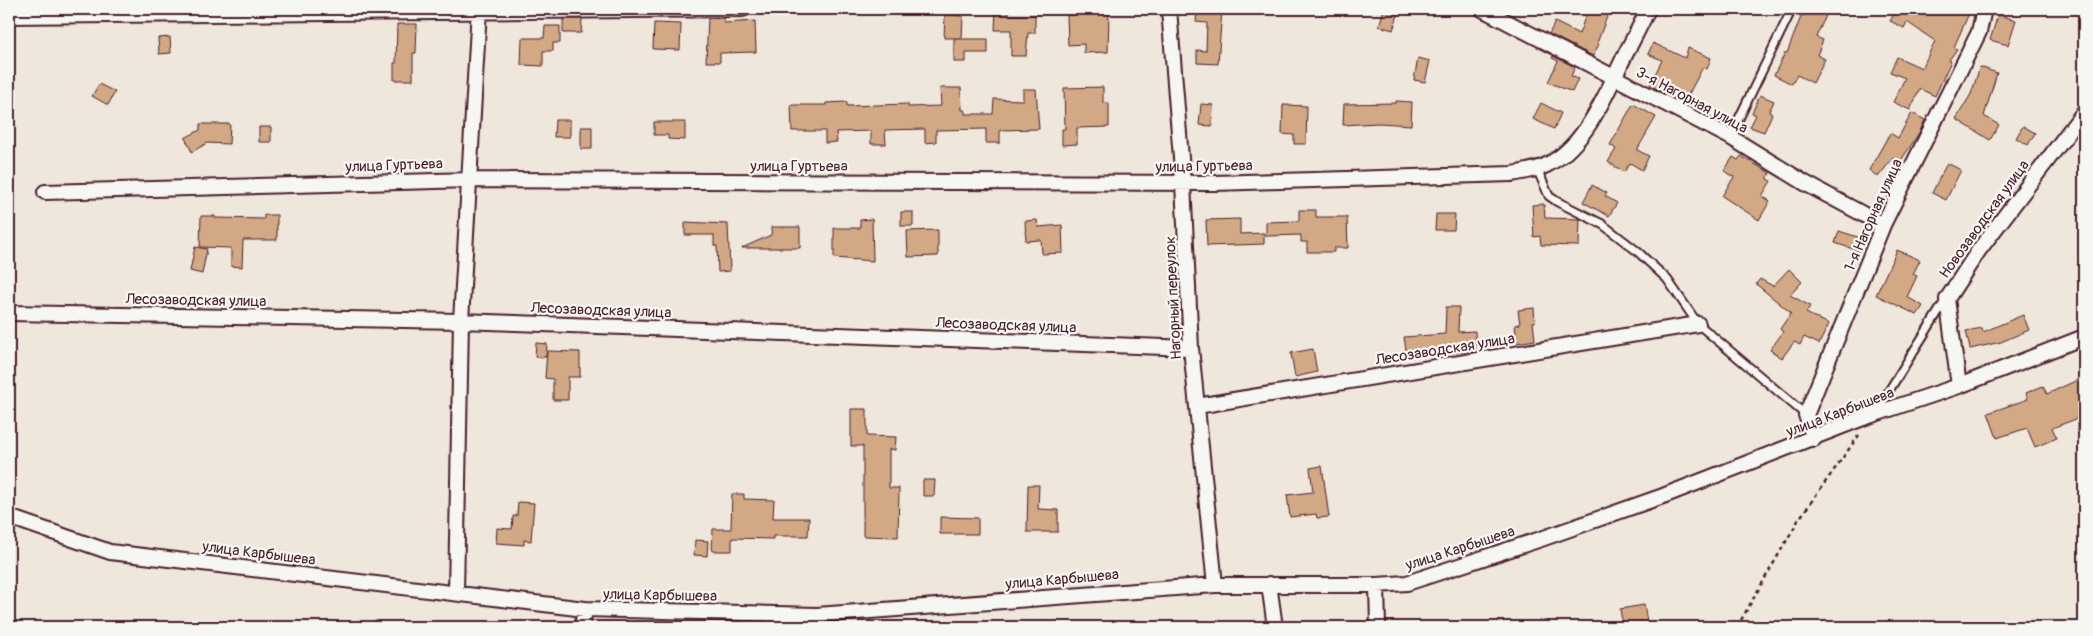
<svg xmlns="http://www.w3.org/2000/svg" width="2093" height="636" font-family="Pangolin,sans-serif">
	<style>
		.building { fill: #d2a984; stroke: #4a1f2b }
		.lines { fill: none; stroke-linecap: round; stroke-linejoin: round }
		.lane-casing { stroke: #4a1f2b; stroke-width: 11 }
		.street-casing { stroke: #4a1f2b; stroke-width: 18 }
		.path { stroke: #4a1f2b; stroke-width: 2.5; stroke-dasharray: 4 4; stroke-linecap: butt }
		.lane { stroke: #f6f6f2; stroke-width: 7 }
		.street { stroke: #f6f6f2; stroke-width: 14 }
		.labels { text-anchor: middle; stroke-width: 4.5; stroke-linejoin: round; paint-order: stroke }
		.street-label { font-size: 15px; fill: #4a1f2b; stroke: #f6f6f2 }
	</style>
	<rect width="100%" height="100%" fill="#efe7dc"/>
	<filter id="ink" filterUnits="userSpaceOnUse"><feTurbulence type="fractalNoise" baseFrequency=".02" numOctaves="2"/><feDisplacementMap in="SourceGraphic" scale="10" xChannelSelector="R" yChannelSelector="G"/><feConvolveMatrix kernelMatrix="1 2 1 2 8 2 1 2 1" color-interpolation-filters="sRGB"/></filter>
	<g filter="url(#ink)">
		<path class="building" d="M1197,9H1222L1218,64L1197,63V50L1206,51L1207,23L1196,22Z
			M1384,9H1400L1393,30L1379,26Z
			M1588,9H1610L1597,43L1599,44L1593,56L1549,34L1555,22L1579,34Z
			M1804,9H1829L1816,37L1823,40L1817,55L1825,59L1813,83L1797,75L1792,84L1774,75L1785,53H1787Z
			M1886,9H1971L1954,47L1957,49L1949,60L1951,61L1935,96L1920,89L1910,110L1893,102L1905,78L1890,72L1897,57L1922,68L1935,41L1907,22L1904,28L1890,21L1894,14Z
			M996,10H1009V15H1035V33H1028L1026,56H1011V30H995Z
			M1109,13L1108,52L1084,53V44L1068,45L1067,15Z
			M945,15L963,16L962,38H944Z
			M1998,15L2016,20L2008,45L1990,40Z
			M708,18H724V23L755,21L756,52L720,53V62H706Z
			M563,19H582L581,33H563Z
			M654,23L681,24L680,50L653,49Z
			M397,24H417L416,53H413V80H394V63H396Z
			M545,26H560V43H553V51H543V66L521,65L522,38H544Z
			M170,37L171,53L159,54L158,38Z
			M954,39H988V53H966V62H954Z
			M1653,43L1685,58L1688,48L1711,58L1707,69L1703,67L1684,103L1650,85L1662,60L1648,54Z
			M1553,56L1575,67L1571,76L1578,79L1572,92L1548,82L1558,61L1552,58Z
			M1418,58L1430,61L1425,82L1414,80Z
			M1980,67L1997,73L1984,116L1999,125L1990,140L1956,119L1971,94Z
			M99,84L115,92L108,105L92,96Z
			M1103,87V103H1109V127L1077,128V144L1062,145V129H1065L1064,88Z
			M940,88H961L962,110H965V114H993L994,99L1023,100V89H1036L1039,129L1000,130V143H986V129L936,130V142L925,143V129L885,130L886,144H871V131L836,132L837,142L825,143V131H792L791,105H826V103L847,102V106L908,104V107L941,106Z
			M1760,95L1774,101L1769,112L1772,114L1764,132L1750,127L1756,115L1752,113Z
			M1396,101L1412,102L1411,125L1379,123L1343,125L1344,104L1396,103Z
			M1541,103L1561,113L1554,129L1533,119Z
			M1201,104L1213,105L1212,126L1199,125Z
			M1633,104L1656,117L1637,150L1649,156L1642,170L1630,163L1624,172L1608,162L1616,149L1610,145Z
			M1283,105L1307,106L1306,144H1294V135L1282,134Z
			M1912,113L1925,120L1919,133L1900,162L1893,158L1878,177L1869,170L1890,133L1898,138Z
			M555,120H570V137H554Z
			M654,122H685V140L668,139V135H654Z
			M200,124H230L229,144L207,143L192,152L185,138L200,130Z
			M2023,126L2035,133L2028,145L2016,138Z
			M259,127H271V142H259Z
			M581,127H592V149H581Z
			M1741,156L1770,173L1767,179L1771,181L1762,196L1770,201L1759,220L1722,196L1734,177L1724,171L1733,157L1738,160Z
			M1947,163L1961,170L1946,200L1932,193Z
			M1592,185L1607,193L1605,196L1617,203L1609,216L1583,202Z
			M1544,204L1545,218L1580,219L1579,246L1541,245L1540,236L1534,237L1532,205Z
			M1299,210H1316V217H1347L1348,248H1334V252H1307V242H1301V235L1266,236V222L1299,221Z
			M901,212H913V226H901Z
			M1436,214H1455L1454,230H1435Z
			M264,215H277V240H243L242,267L231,266V248L200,247L201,216H215V218L264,219Z
			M872,219L873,261L834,258V228H860V220Z
			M1240,219V234L1264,233V244L1207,246L1206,220Z
			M1037,220L1038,227L1062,225L1063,253L1042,254L1041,240L1026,241L1025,221Z
			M685,222L728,224L730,271L718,272L717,246H714V235H685Z
			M772,227H800V248H742L771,235Z
			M938,230V256L908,257L907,231Z
			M1839,231L1864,239L1859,251L1835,243Z
			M195,247L207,249L202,274L190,271Z
			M1897,250L1920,260L1913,274L1917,276L1907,297L1923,306L1917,315L1876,295Z
			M1789,269L1802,282L1790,295L1810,306L1806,313L1829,324L1819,344L1804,337L1800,345L1794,342L1782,358L1770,350L1783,332L1780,329L1791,313L1756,284L1760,279L1773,286Z
			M1446,307H1459L1458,332L1475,331L1476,351L1412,357V350H1406L1404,337L1445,334Z
			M1534,308L1535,322H1533L1535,340L1517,343L1515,325L1520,324L1518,310Z
			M2023,315L2029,330L2001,342L1970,349L1966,331L1982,328L1983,332Z
			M536,343L547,344L546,357H535Z
			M1313,349L1317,372L1295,377L1291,353Z
			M547,351L580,352V377H568V400H553V379L545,378Z
			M2084,377V416L2052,428L2057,438L2035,447L2027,428L1997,438L1988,413L2028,399L2026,393L2043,386L2047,394Z
			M851,409H867V436L896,437L895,450L889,449V488H899L898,537L863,536V446H851Z
			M1322,466L1329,517L1317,518L1316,514L1290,517L1287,495L1313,492L1310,468Z
			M923,480H935L934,496H923Z
			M1028,485H1039L1038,509L1058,510V532H1027Z
			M732,494H744V499L774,500L773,518H809L808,536H773V539L732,538V551H712L713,529H731Z
			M518,502L534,503L531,541L524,540V545L496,543L497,528L512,529L513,516H517Z
			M940,517L978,518V534H940Z
			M695,540L708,541L707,556L694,555Z
			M1644,605L1648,627H1623L1620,609Z"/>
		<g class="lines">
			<defs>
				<path id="lane" d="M1730,137L1792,9
					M1537,169L1549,196L1556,201L1602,224L1637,251L1667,279L1698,324L1806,415
					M1875,413L1945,301"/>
				<path id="street" d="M1169,9L1183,183L1191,348L1215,585
					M1482,9L1730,137L1805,183L1883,225
					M9,16L743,9
					M45,192L471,180L1215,183L1512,174C1526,171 1540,170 1552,162C1587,142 1607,92 1624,57C1632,41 1641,25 1648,9
					M9,313L461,321L1191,348
					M1959,386L1947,299L1979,250L2084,112
					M1197,406L1698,324
					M1814,439L1806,415L1883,225L1979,32L1984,9
					M9,517L110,552L585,609L817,615L1215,585H1377L1407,583L1544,538L1663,496L1863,418L1959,386L2084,337
					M1269,584L1275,627
					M1377,585L1378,627
					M456,593L461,321L479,9
					M582,627L585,609"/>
			</defs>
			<use href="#lane" class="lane-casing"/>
			<use href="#street" class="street-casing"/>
			<path class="path" d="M1737,627L1799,519L1859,435"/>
			<use href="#lane" class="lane"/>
			<use href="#street" class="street"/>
		</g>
	</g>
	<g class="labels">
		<g class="street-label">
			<text transform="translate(1692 100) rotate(28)" y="5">3-я Нагорная улица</text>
			<text transform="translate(394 165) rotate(-2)" y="5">улица Гуртьева</text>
			<text x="799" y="171">улица Гуртьева</text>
			<text transform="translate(1204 166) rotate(-1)" y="5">улица Гуртьева</text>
			<text transform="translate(1873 215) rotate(-66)" y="5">1-я Нагорная улица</text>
			<text transform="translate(1984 219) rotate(-54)" y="5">Новозаводская улица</text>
			<text transform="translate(1173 298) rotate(-93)" y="5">Нагорный переулок</text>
			<text transform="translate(196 300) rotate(1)" y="5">Лесозаводская улица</text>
			<text transform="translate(601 310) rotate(2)" y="5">Лесозаводская улица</text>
			<text transform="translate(1006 325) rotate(2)" y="5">Лесозаводская улица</text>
			<text transform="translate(1445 349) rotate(-9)" y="5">Лесозаводская улица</text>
			<text transform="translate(1840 412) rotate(-21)" y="5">улица Карбышева</text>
			<text transform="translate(1460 548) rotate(-18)" y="5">улица Карбышева</text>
			<text transform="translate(259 553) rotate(7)" y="5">улица Карбышева</text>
			<text transform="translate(1062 579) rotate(-5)" y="5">улица Карбышева</text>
			<text transform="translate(660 595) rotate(1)" y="5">улица Карбышева</text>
		</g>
	</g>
	<rect width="2093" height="636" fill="none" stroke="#f6f6f2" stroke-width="30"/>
	<rect x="15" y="15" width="2063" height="606" fill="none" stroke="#4a1f2b" stroke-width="2" filter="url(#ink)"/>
</svg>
